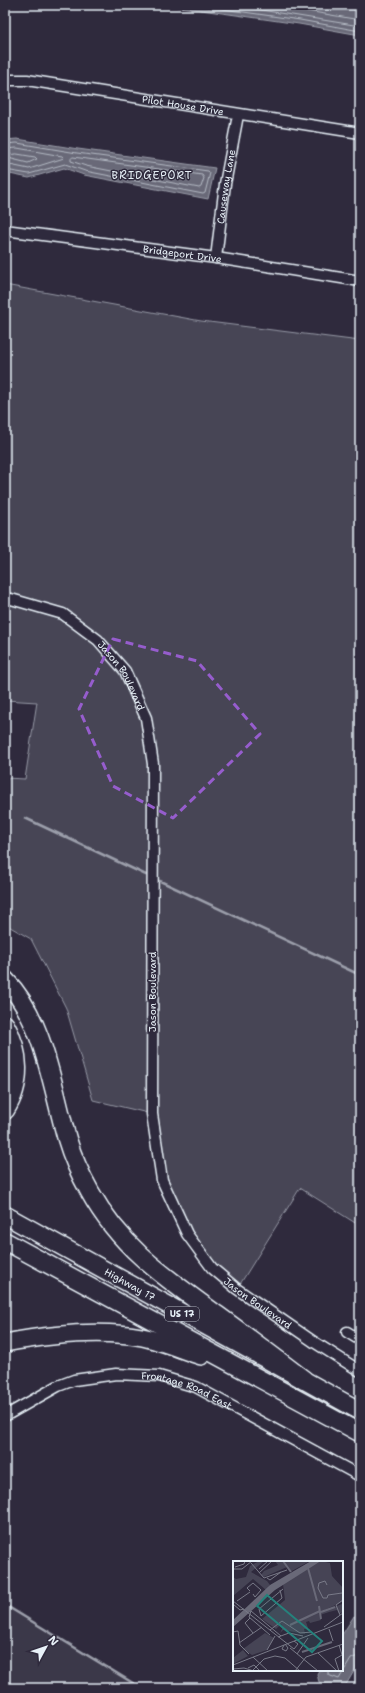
<svg xmlns="http://www.w3.org/2000/svg" width="365" height="1693" font-family="'Shantell Sans',sans-serif">
	<style>
		.built { fill: #3b3749 }
		.green { fill: #464455; stroke: #979aa6 }
		.water { fill: #696978; stroke: #9c9fab }
		.lines { fill: none; stroke-linecap: round; stroke-linejoin: round }
		.shore { stroke: #b5bbc5; stroke-width: 1 }
		.stream { stroke: #9c9fab; stroke-width: 2.5 }
		.minor-casing { stroke: #e8f1f8; stroke-width: 13 }
		.trunk-casing { stroke: #e8f1f8; stroke-width: 20 }
		.motorway-casing { stroke: #e8f1f8; stroke-width: 21 }
		.minor { stroke: #2f2a3d; stroke-width: 10 }
		.trunk { stroke: #2f2a3d; stroke-width: 17 }
		.motorway { stroke: #2f2a3d; stroke-width: 18 }
		.marked { fill: none; stroke: #965dcd; stroke-width: 3; stroke-dasharray: 8 5; stroke-linejoin: round }
		.labels { text-anchor: middle; stroke-width: 3; stroke-linejoin: round; paint-order: stroke }
		.shield { fill: #2f2a3d; stroke: #b0b5c0; stroke-width: 1 }
		.shield-label { font-size: 9px; font-weight: bold; fill: #e8f1f8 }
		.street-label { font-size: 10px; fill: #e8f1f8; stroke: #2f2a3d }
		.neighbourhood-label { font-size: 11px; letter-spacing: 1px; fill: #e8f1f8; stroke: #2f2a3d }
		.inset-river { fill: none; stroke: #696978; stroke-width: 2 }
		.inset-road { fill: none; stroke: #797a88; stroke-width: 1 }
		.view { fill: #25827c; fill-opacity: 0.15; stroke: #25827c; stroke-width: 2 }
		.inset-edge { fill: none; stroke: #e8f1f8; stroke-width: 2 }
	</style>
	<rect width="100%" height="100%" fill="#2f2a3d"/>
	<filter id="ink" filterUnits="userSpaceOnUse"><feTurbulence type="fractalNoise" baseFrequency=".025" numOctaves="2"/><feDisplacementMap in="SourceGraphic" scale="8" xChannelSelector="R" yChannelSelector="G"/><feConvolveMatrix kernelMatrix="1 2 1 2 8 2 1 2 1" color-interpolation-filters="sRGB"/></filter>
	<g filter="url(#ink)">
		<path class="built" d="M5,1603L144,1688H5Z"/>
		<path class="green" d="M5,285L201,321L360,341V1226L300,1188L237,1289L212,1268L162,1180L152,1114L93,1100L66,1008L31,939L5,924V778L25,779L37,702L5,700Z"/>
		<path class="water" d="M166,5H360V35L299,24Z
			M17,139L78,149L215,168L208,199L84,175L64,168L29,178L5,173V140Z
			M354,1616L360,1619V1661L344,1688H336L319,1682L317,1674L319,1670H342V1635Z"/>
		<g class="lines">
			<path class="shore" d="M194,5L300,20L360,31
				M230,5L360,26
				M272,5L360,20
				M5,144L17,143L77,153L208,171L210,173L205,193L203,194L85,171L65,164L29,174L5,170
				M5,149L17,148L62,156L64,158L29,169L5,164
				M17,154L35,157L37,159L28,163L8,158L9,155Z
				M73,157L202,175L204,178L201,187L199,188L86,166L71,161V159Z
				M328,1670V1675L339,1679L351,1659L360,1655"/>
			<path class="stream" d="M25,818L146,875
				M160,881L360,975
				M5,1605L141,1688"/>
			<defs>
				<g id="minor">
					<path id="s1" d="M5,80H27L360,133"/>
					<path id="s2" d="M5,230L216,258L360,281"/>
					<path id="s3" d="M216,258L225,184L238,115"/>
					<path id="s4" d="M5,599H11L63,614L98,640L125,671L146,718L153,764L152,1114L162,1180L187,1234L212,1268L237,1289L314,1342L360,1371"/>
					<path d="M347,1332L360,1340"/>
					<path id="s5" d="M5,1416L58,1386L74,1380L116,1374L159,1376L196,1387L360,1476"/>
				</g>
				<g id="trunk">
					<path id="s6" d="M5,1215L360,1411"/>
					<path d="M5,1241L360,1433"/>
					<path d="M5,1343C48,1335 99,1329 142,1337C162,1341 182,1350 201,1356"/>
				</g>
				<path id="motorway" d="M5,980C44,1019 52,1087 67,1139C72,1156 81,1176 90,1192C121,1248 166,1278 217,1315C246,1336 275,1358 304,1380
					M5,1025C20,1051 22,1084 5,1110"/>
			</defs>
			<use href="#minor" class="minor-casing"/>
			<use href="#trunk" class="trunk-casing"/>
			<use href="#motorway" class="motorway-casing"/>
			<use href="#minor" class="minor"/>
			<use href="#trunk" class="trunk"/>
			<use href="#motorway" class="motorway"/>
		</g>
	</g>
	<path class="marked" d="M113,639L197,661L260,734L173,818L113,786L79,709Z"/>
	<g class="labels">
		<rect class="shield" x="165" y="1307" width="34" height="14" rx="3"/>
		<g class="shield-label">
			<text x="182" y="1317">US 17</text>
		</g>
		<g class="street-label">
			<text dy="4" stroke="none"><textPath href="#s1" startOffset="180">Pilot House Drive</textPath></text>
			<text dy="4" stroke="none"><textPath href="#s3" startOffset="72">Causeway Lane</textPath></text>
			<text dy="4" stroke="none"><textPath href="#s2" startOffset="179">Bridgeport Drive</textPath></text>
			<text dy="4" stroke="none"><textPath href="#s4" startOffset="147">Jason Boulevard</textPath></text>
			<text transform="translate(152 992) rotate(-90)" y="4">Jason Boulevard</text>
			<text dy="4" stroke="none"><textPath href="#s6" startOffset="143">Highway 17</textPath></text>
			<text dy="4" stroke="none"><textPath href="#s4" startOffset="819">Jason Boulevard</textPath></text>
			<text dy="4" stroke="none"><textPath href="#s5" startOffset="194">Frontage Road East</textPath></text>
		</g>
		<g class="neighbourhood-label">
			<text x="152" y="179">BRIDGEPORT</text>
		</g>
	</g>
	<g transform="translate(233 1561)">
		<rect width="110" height="110" fill="#2f2a3d"/>
		<path d="M26,0H31L18,11L34,20L37,24L33,29L20,18L0,35V16L3,18L13,16L17,5ZM42,0H77L57,11L54,6L31,16L28,14L31,10L45,4ZM88,0L97,2L99,15L110,27V39L107,42L87,51L109,43L110,51L106,53L104,49L96,51L87,54L88,59L77,62L76,60L73,61L75,67L71,68L72,73L50,69L47,72L50,66L48,63L43,68L29,58L52,39L50,23ZM32,72L41,77L34,89L19,94L10,88ZM10,89L15,95L0,103V97Z" fill="#464455"/>
		<path d="M78,0H88L42,29L0,66V59L37,24Z" fill="#696978"/>
		<path class="inset-river" d="M50,0L58,11M75,7L84,40M86,45L88,58M88,51L102,46M57,64L87,50M69,91L99,81"/>
		<path class="inset-road" d="M18,2L31,17L54,9M2,6L11,3L12,0M0,8H9L19,0M26,8L35,0M26,12L39,0M34,17L37,19L48,11M94,24L92,20L86,22L85,27L90,37H94L95,34L109,32M17,30L14,27L20,22L28,29L22,36L20,33M0,40L61,88L65,83L61,80M4,40L17,31M0,43L7,49L11,48M107,54L103,44L110,39M28,55L26,48L50,28M28,55L49,37L47,29M17,57L12,62L20,72M91,66L110,52M96,68L100,80M37,69L49,60L67,72L79,71M0,71L5,70L7,84L16,93M37,74L16,56L18,50L48,75M45,76L56,72L70,75M6,82L29,66M51,84L49,88L53,90L55,87L52,83M106,84L110,97M57,87L85,110M34,89L42,75M85,92L104,110M64,93L75,77M20,96L35,110M0,104L110,61M15,107L21,104L27,110M0,108L11,107L21,110M20,109L31,98L42,95L52,97L67,110M62,110L73,96L110,83M106,110L102,98L109,94"/>
		<path class="view" d="M34,34L89,80L79,91L24,45Z"/>
		<rect width="110" height="110" class="inset-edge"/>
	</g>
	<rect width="365" height="1693" fill="none" stroke="#2f2a3d" stroke-width="20"/>
	<rect x="10" y="10" width="345" height="1673" fill="none" stroke="#e8f1f8" stroke-width="1.5" filter="url(#ink)"/>
	<g transform="translate(46 1647) rotate(50)" stroke="#2f2a3d" stroke-width="3" paint-order="stroke">
	<path d="M0-3L7 15L0 10L-7 15Z" fill="#e8f1f8"/>
	<text y="-6" font-size="11" font-weight="bold" text-anchor="middle" fill="#e8f1f8">N</text>
	</g>
</svg>
